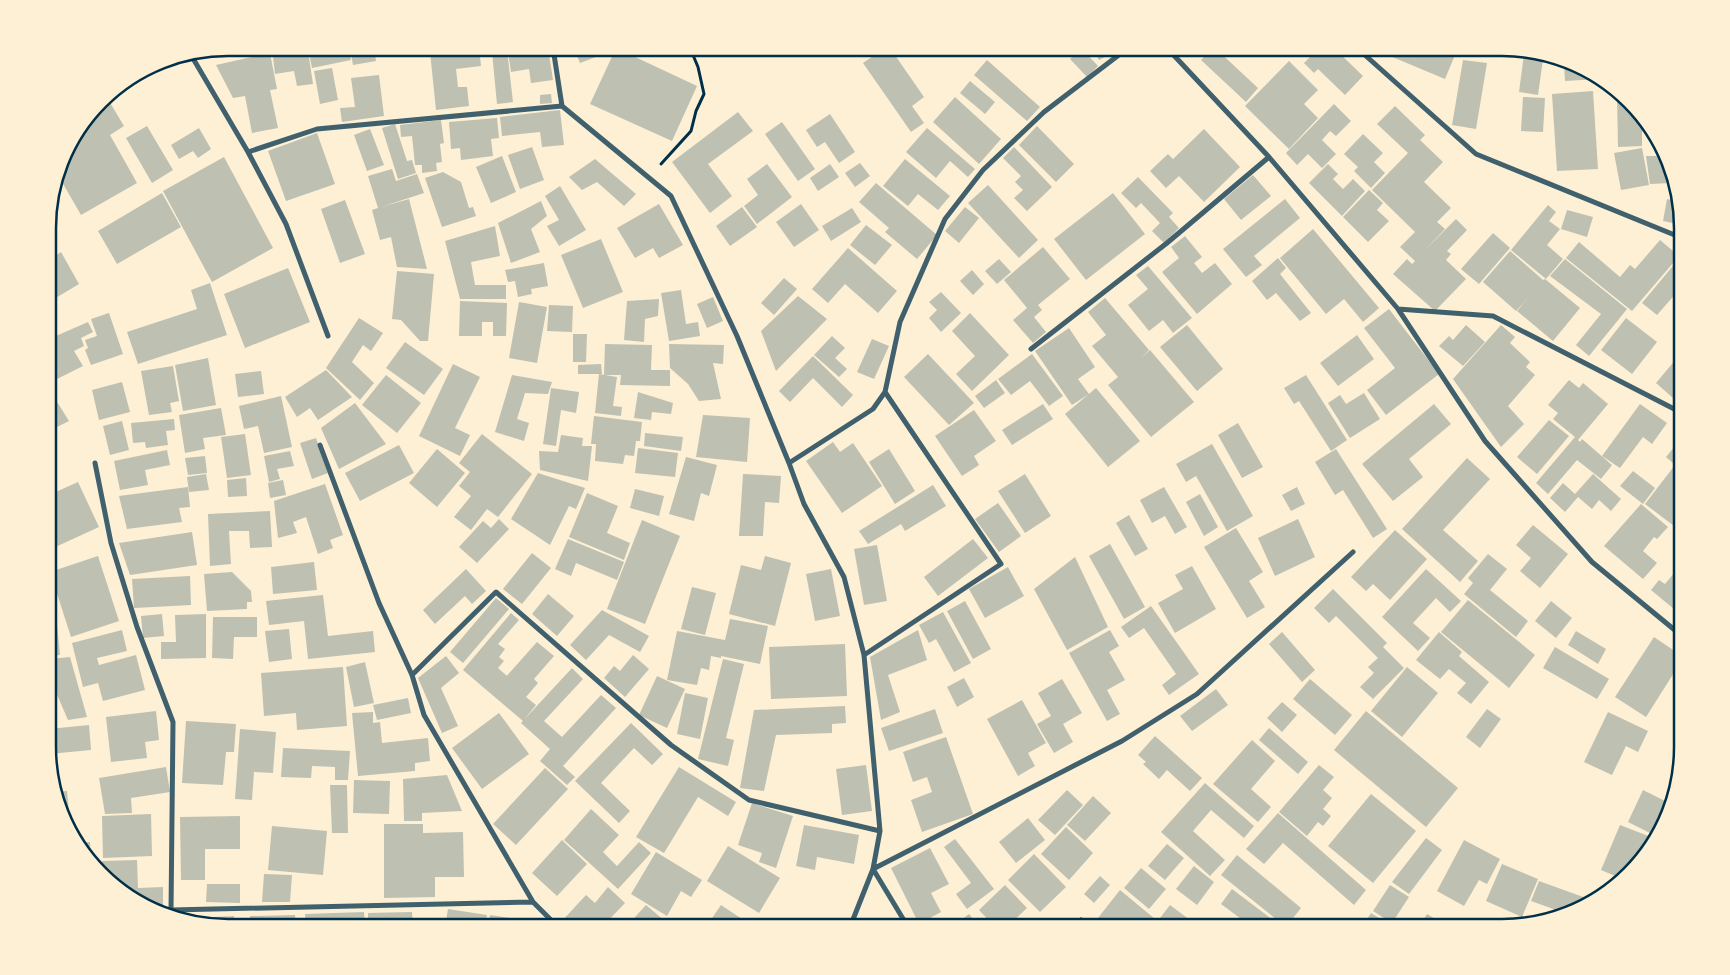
<svg xmlns="http://www.w3.org/2000/svg" width="1730" height="975" font-family="'Fira Sans Condensed',sans-serif">
	<style>
		.building { fill: #bec0b2 }
		.lines { fill: none; stroke-linecap: round; stroke-linejoin: round }
		.path { stroke: #003049; stroke-width: 3 }
		.minor { stroke: #3f606c; stroke-width: 5 }
		.rim { fill: none; stroke: #003049; stroke-width: 2.5 }
	</style>
	<rect width="100%" height="100%" fill="#fdf0d5"/>
	<path class="building" d="M237,48H268V50L238,56Z
		M272,48H299L273,53Z
		M308,48H348L351,60L312,68Z
		M350,48H374L376,61L353,65Z
		M470,48H479L481,66L456,69L458,87H467L469,106L436,110L430,52Z
		M536,48H548L553,80L531,83L529,69L511,72L508,52Z
		M574,48H607L609,52L580,63Z
		M616,48L697,86L672,141L590,104Z
		M885,48H890L924,97L912,106L924,123L911,132L863,63Z
		M1081,48L1098,66L1087,77L1070,59Z
		M1092,48H1116L1118,50L1099,60Z
		M1213,48H1215L1258,88L1246,102L1201,60Z
		M1319,48H1334L1363,76L1345,95L1318,69L1314,73L1304,63Z
		M1380,48H1438L1455,55L1445,79L1378,51Z
		M1470,48H1485L1484,57L1469,55Z
		M507,50L513,102L497,104L492,52Z
		M308,51L313,84L297,86L294,71L275,74L273,57Z
		M270,53L277,89L270,90L278,128L252,133L245,96L233,98L216,65Z
		M1524,54L1543,59L1538,95L1519,92Z
		M987,60L1040,107L1027,121L974,75Z
		M1463,60L1487,63L1476,129L1452,125Z
		M1289,61L1318,90L1304,104L1318,118L1289,149L1245,106Z
		M1564,64L1592,72L1599,79L1565,81Z
		M154,65L155,67L126,84V82Z
		M332,68L338,100L320,104L314,71Z
		M379,75L384,116L342,122L340,108L355,107L351,78Z
		M970,81L995,102L985,114L960,93Z
		M1593,91L1598,169L1557,171L1552,94Z
		M551,94L552,103L540,104V95Z
		M1617,95L1642,118V146L1618,147Z
		M106,96L124,126L110,135L137,183L81,215L58,175L66,148Z
		M955,97L1001,139L979,164L933,122Z
		M1523,97L1545,98L1543,132L1521,131Z
		M1334,104L1351,121L1336,136L1330,131L1322,140L1336,154L1322,168L1308,154L1297,165L1286,153Z
		M1395,106L1425,135L1411,149L1420,140L1443,162L1424,182L1451,208L1437,222L1445,229L1424,251L1456,219L1467,230L1447,251L1451,254L1446,260L1466,279L1435,311L1393,274L1407,259L1412,264L1415,261L1400,247L1415,232L1372,190L1408,153L1377,124Z
		M560,110L564,145L542,147L540,132L502,136L500,117Z
		M738,112L753,131L708,164L732,196L710,213L672,162Z
		M830,114L855,152L839,163L825,142L817,147L806,130Z
		M497,118L499,138L491,139L493,156L461,160L460,148L451,149L449,122Z
		M441,120L444,143L440,144L442,162L436,163L437,171L422,173V165H415L412,136L401,137L400,125Z
		M782,122L815,169L798,181L765,134Z
		M395,124L407,161L412,160L416,173L398,179L382,128Z
		M147,126L173,170L152,183L126,138Z
		M1037,126L1074,164L1056,182L1019,145Z
		M199,128L211,149L198,158L193,151L179,159L171,145Z
		M927,128L975,169L968,177L950,161L936,178L906,152Z
		M370,129L384,165L367,171L354,135Z
		M1204,129L1240,167L1204,202L1179,176L1166,188L1150,171L1168,154L1173,159Z
		M317,133L335,184L286,201L268,151Z
		M1363,134L1383,153L1374,162L1385,173L1371,188L1354,171L1358,167L1344,154Z
		M532,147L544,180L520,189L508,155Z
		M1014,147L1052,187L1027,211L1014,198L1023,190L1015,182L1021,176L1003,158Z
		M1642,148L1649,185L1621,190L1614,153Z
		M502,156L516,192L491,203L476,167Z
		M1646,156H1661L1671,183L1650,184Z
		M224,157L273,248L212,282L163,191Z
		M595,159L636,194L624,206L597,182L582,190L569,177Z
		M905,159L950,196L938,210L918,194L908,206L883,186Z
		M860,163L870,176L855,187L845,173Z
		M767,164L792,197L757,224L744,206L758,195L747,179Z
		M830,164L839,177L818,191L810,178Z
		M1328,164L1338,174L1333,179L1343,189L1353,179L1365,191L1342,216L1309,183Z
		M392,169L396,181L417,174L424,193L381,207L409,199L427,269L397,267L391,237L380,240L372,210L378,208L368,176Z
		M443,172L461,182L469,208L473,207L476,216L442,227L425,178Z
		M1253,175L1271,196L1241,220L1224,199Z
		M1138,177L1173,213L1169,217L1179,228L1164,243L1152,231L1160,223L1141,203L1136,208L1121,193Z
		M876,183L937,235L917,259L885,232L889,228L859,202Z
		M988,185L1038,240L1019,258L968,203Z
		M560,186L586,230L559,246L547,226L559,220L545,196Z
		M1369,190L1383,203L1377,210L1389,221L1368,242L1343,217Z
		M162,193L181,227L117,264L98,231Z
		M1113,193L1145,234L1086,280L1054,239Z
		M1285,199L1300,218L1254,256L1262,265L1246,277L1223,249Z
		M1667,199L1677,201L1682,217V225L1663,221Z
		M345,200L365,254L340,263L321,209Z
		M541,201L547,216L531,229L540,252L511,263L498,223Z
		M659,204L683,245L659,258L653,248L635,258L617,228Z
		M801,204L819,230L794,247L776,222Z
		M1548,205L1556,212L1549,221L1560,229L1547,245L1563,259L1546,279L1511,250Z
		M742,207L757,227L730,246L716,226Z
		M965,207L979,218L959,243L945,231Z
		M852,208L861,222L831,241L822,226Z
		M1567,210L1593,217L1587,237L1561,229Z
		M866,225L892,245L875,265L850,245Z
		M495,226L500,256L471,262L475,285H506V299H460L445,241Z
		M1313,229L1379,308L1363,322L1344,299L1326,314L1280,258Z
		M1493,233L1510,248L1479,284L1461,269Z
		M1185,236L1202,257L1194,263L1202,273L1215,263L1232,284L1197,314L1162,272L1179,258L1171,247Z
		M601,239L623,292L583,308L561,255Z
		M1660,240L1679,256L1632,311L1566,258L1579,242L1620,277L1630,265L1635,269Z
		M1043,247L1070,279L1038,305L1042,310L1034,317L1046,332L1033,343L1013,320L1027,308L1004,280Z
		M848,248L897,291L878,313L845,284L828,303L812,289Z
		M1510,251L1543,280L1545,279L1580,308L1553,341L1517,311L1528,298L1516,311L1483,282Z
		M61,252L79,284L49,302V260Z
		M1682,255V295L1678,291L1657,315L1642,303Z
		M1278,258L1286,268L1280,274L1311,313L1300,321L1276,293L1267,300L1252,281Z
		M999,259L1011,272L997,284L985,271Z
		M1565,259L1627,309L1589,356L1576,345L1601,314L1550,276Z
		M544,263L548,286L531,289L532,294L518,297L515,281L508,282L505,270Z
		M1148,266L1192,318L1173,333L1163,320L1149,331L1128,305L1148,289L1136,275Z
		M288,268L310,322L245,348L224,294Z
		M972,270L984,284L973,295L960,281Z
		M397,271L434,274L428,341H420L401,320L392,319Z
		M784,278L797,289L774,315L761,303Z
		M210,283L227,335L138,364L127,332L197,309L191,290Z
		M681,290L686,324L698,322L700,336L669,341L661,293Z
		M941,292L961,313L941,332L929,318L937,310L929,302Z
		M798,296L827,319L776,371L761,331Z
		M713,297L723,321L707,328L697,304Z
		M1105,298L1149,350L1141,358L1150,350L1194,402L1151,437L1108,385L1118,377L1092,346L1106,335L1088,312Z
		M659,299L658,316L645,319L644,342L624,340L627,301Z
		M460,301L507,303L506,336H493V322H482V336H459Z
		M519,302L547,307L537,363L509,358Z
		M549,305L573,306L572,332L547,331Z
		M1389,309L1439,374L1386,415L1367,390L1395,368L1364,328Z
		M109,313L123,354L91,365L85,350L88,348L85,340L97,336L91,319Z
		M970,313L1009,355L972,391L956,374L975,356L952,331Z
		M359,318L383,333L371,351L363,345L352,362L374,383L360,400L326,368Z
		M1626,318L1657,342L1632,374L1601,350Z
		M88,322L93,332L81,338L84,346L74,351L83,366L49,383V339Z
		M1187,325L1223,369L1197,391L1160,347Z
		M1466,325L1485,342L1463,366L1439,346L1449,336L1453,340Z
		M1501,325L1515,337L1510,343L1530,362L1526,367L1535,375L1508,406L1524,424L1501,447L1453,379Z
		M1069,328L1095,367L1078,379L1089,394L1072,405L1035,351Z
		M573,334H587L586,362H573Z
		M1357,335L1374,359L1338,386L1320,363Z
		M832,336L845,348L835,358L847,369L839,377L814,355Z
		M872,339L889,346L874,379L857,372Z
		M405,342L443,369L424,395L386,368Z
		M605,344L652,345L651,370H670V386L620,385L621,375H604Z
		M669,344L724,345L723,364L713,363L721,399L699,401L688,384L670,368Z
		M1682,352V406L1656,383Z
		M928,354L974,403L949,425L904,377Z
		M1032,354L1063,396L1049,406L1030,381L1011,395L998,379Z
		M813,356L853,395L842,407L813,378L790,402L779,391Z
		M208,358L216,405L183,411L175,365Z
		M453,364L480,377L455,428L470,435L460,456L419,436Z
		M601,364L602,374H578V365Z
		M173,366L179,401L170,403L172,412L149,415L141,371Z
		M326,370L352,397L318,420L310,408L297,417L285,397Z
		M261,371L264,394L238,397L235,374Z
		M599,374L617,377L613,406L622,407L621,416L595,413Z
		M386,375L421,403L397,433L362,405Z
		M512,375L552,382L548,394L525,393L517,419L529,423L524,441L495,432Z
		M1306,375L1347,440L1331,451L1299,401L1294,404L1284,388Z
		M996,380L1005,393L984,408L975,396Z
		M1569,380L1579,388L1583,383L1608,404L1578,440L1580,442L1582,439L1612,465L1601,479L1577,460L1548,494L1536,483L1575,437L1553,419L1558,413L1548,405Z
		M122,382L130,412L99,420L92,390Z
		M551,388L579,392L576,413L561,410L556,446L543,444Z
		M1096,388L1140,441L1108,467L1065,414Z
		M49,389L69,421L53,429L49,423Z
		M638,392L673,403L671,414L652,412L651,420L634,418Z
		M1364,393L1380,419L1350,438L1328,403L1340,395L1346,404Z
		M281,396L292,447L264,453L258,426L244,429L239,406Z
		M355,403L386,444L339,469L321,428Z
		M1043,404L1053,419L1012,445L1002,430Z
		M1434,404L1451,424L1409,459L1423,477L1393,501L1362,464Z
		M1640,404L1667,423L1652,444L1643,437L1620,468L1602,456Z
		M221,408L226,435L203,438L205,449L185,453L179,415Z
		M974,410L996,441L974,456L979,465L962,476L935,436Z
		M703,415L750,418L747,462L696,457Z
		M594,416L642,422L640,441H636L634,456L625,455L623,464L595,461L596,444H591Z
		M174,419L175,430L166,431L168,445L146,448L145,442L133,443L131,423Z
		M1549,420L1569,436L1537,474L1517,457Z
		M122,421L129,450L110,455L103,426Z
		M1238,423L1263,467L1242,478L1218,435Z
		M645,433L683,437L681,451L644,446Z
		M245,434L251,475L227,478L221,437Z
		M482,434L532,474L498,517L487,509L471,530L454,517L471,496L459,486L470,472L459,463Z
		M561,435L583,438L582,446H592L588,481L540,470L539,451L558,452Z
		M316,438L328,473L312,479L300,443Z
		M1679,441L1682,443V492L1674,502L1682,508V532L1645,504L1675,465L1666,457Z
		M833,442L840,452L853,443L882,486L842,513L806,461Z
		M1212,444L1253,516L1227,531L1196,476L1186,482L1176,464Z
		M399,445L414,473L360,501L345,473Z
		M638,448L678,453L675,477L635,473Z
		M437,449L465,473L437,507L409,483Z
		M889,449L915,491L895,504L869,462Z
		M1336,449L1387,529L1373,538L1343,490L1335,495L1315,462Z
		M167,450L170,465L145,470L148,485L120,490L114,461Z
		M290,451L294,466L277,469L280,479L269,482L264,456Z
		M205,456L207,473L188,475L185,458Z
		M686,457L717,465L709,496L701,493L694,521L669,514Z
		M1467,458L1490,479L1443,530L1478,561L1460,582L1402,529Z
		M1633,471L1655,488L1643,504L1620,486Z
		M538,473L585,488L576,509L569,506L550,545L511,519Z
		M206,474L209,490L189,492L187,477Z
		M743,474L781,476L779,503L765,502L763,536H739Z
		M1025,474L1051,516L1025,533L998,491Z
		M1593,474L1621,499L1611,511L1599,500L1592,509L1578,497L1565,512L1550,498L1563,483L1575,494Z
		M246,478L247,496L228,497L227,480Z
		M283,480L286,495L270,498L268,483Z
		M78,482L99,527L51,549L49,545V495Z
		M325,484L343,535L330,540L333,548L318,554L306,517L293,522L297,533L278,538L274,501Z
		M933,485L946,506L905,531L901,524L868,544L859,531Z
		M188,487L190,507L179,508L182,522L127,529L119,496Z
		M1164,487L1187,527L1175,534L1165,516L1152,523L1140,500Z
		M1297,487L1305,504L1291,511L1282,495Z
		M635,489L664,496L659,516L630,508Z
		M587,493L618,506L607,533L630,543L624,560L569,537Z
		M1200,494L1218,527L1204,536L1186,502Z
		M998,503L1021,536L999,552L975,519Z
		M1641,504L1668,527L1657,539L1654,537L1643,551L1657,563L1643,579L1604,546Z
		M270,511L272,547L250,548L249,531H229L231,564L210,566L208,514Z
		M1129,515L1148,549L1135,556L1116,523Z
		M499,519L509,529L477,563L459,547L483,521L491,528Z
		M1298,519L1315,557L1275,576L1258,538Z
		M642,520L680,536L645,624L607,609Z
		M1533,525L1568,554L1540,588L1520,571L1531,558L1516,545Z
		M1236,528L1263,572L1249,581L1265,607L1247,618L1204,547Z
		M1395,530L1427,559L1390,600L1373,584L1366,591L1351,577Z
		M192,532L197,565L130,575L119,543Z
		M1682,534V551L1674,544Z
		M568,539L624,562L617,580L576,563L571,576L555,569Z
		M973,539L988,558L938,596L924,577Z
		M1110,544L1145,607L1124,619L1089,556Z
		M877,545L887,601L864,605L854,549Z
		M532,553L551,568L522,604L503,589Z
		M1488,554L1507,569L1490,590L1528,621L1516,637L1464,594L1473,583L1468,578Z
		M98,556L119,621L71,637L50,572Z
		M765,556L791,563L775,626L729,614L741,565L761,570Z
		M1075,557L1108,627L1067,650L1034,589Z
		M314,562L317,590L273,594L271,567Z
		M1192,566L1216,609L1175,633L1158,603L1183,589L1175,575Z
		M1008,567L1024,596L985,618L969,589Z
		M466,569L486,591L472,604L465,596L435,624L423,610Z
		M831,569L840,616L815,621L806,574Z
		M1426,569L1461,601L1450,612L1436,598L1413,623L1430,638L1418,651L1382,617Z
		M232,572L251,591L252,602H247V609L207,611L204,574Z
		M1675,572L1682,578V586L1677,593L1682,597V612L1680,614L1651,590L1659,580L1665,584Z
		M190,576L191,605L134,608L132,579Z
		M692,587L716,593L705,635L681,629Z
		M1333,589L1387,643L1383,647L1404,668L1373,699L1360,687L1374,673L1368,667L1378,658L1336,616L1329,623L1314,608Z
		M548,594L574,616L557,636L532,614Z
		M323,595L328,636L373,631L375,652L308,659L304,621L269,625L266,601Z
		M496,598L509,609L463,663L450,652Z
		M1468,600L1535,655L1509,688L1441,632Z
		M965,601L991,649L973,659L947,611Z
		M1551,601L1572,618L1556,638L1535,621Z
		M1151,606L1199,674L1169,695L1162,685L1176,674L1144,628L1129,638L1121,627Z
		M602,610L649,636L640,652L609,635L586,660L570,645Z
		M943,612L971,663L954,672L936,639L929,643L919,625Z
		M511,613L519,620L498,644L505,649L499,657L504,661L498,668L507,676L495,689L537,642L554,656L534,679L538,683L526,697L536,705L523,721L463,670Z
		M162,614L164,636L143,638L141,616Z
		M206,614V658L161,659V642H176L175,615Z
		M213,617H257V637H234L233,659L212,658Z
		M730,619L768,626L760,664L721,656V658L711,656L709,670L701,668L697,685L667,680L677,631L725,640Z
		M57,624L60,655L49,656V625Z
		M289,629L292,659L269,662L265,631Z
		M122,630L127,651L97,658L99,665L136,655L145,690L103,701L98,683L83,687L72,643Z
		M918,630L927,660L888,675L900,712L881,720L870,657Z
		M1110,630L1119,646L1109,652L1125,680L1107,690L1120,714L1107,721L1069,653Z
		M1576,631L1606,649L1598,664L1568,645Z
		M1282,632L1315,670L1302,682L1269,644Z
		M1439,632L1462,652L1459,656L1489,682L1471,704L1457,693L1466,683L1449,669L1440,679L1416,660Z
		M1654,637L1682,656V660L1646,717L1615,697Z
		M845,644L847,696L771,699L769,647Z
		M1555,647L1609,679L1597,699L1543,668Z
		M633,655L649,669L625,697L604,678L614,666L620,671Z
		M446,656L459,673L441,688L458,726L442,733L418,678Z
		M70,657L87,717L68,720L55,690L49,691V659Z
		M723,659L744,664L726,738L734,740L728,766L698,759Z
		M365,662L374,703L354,707L346,667Z
		M343,667L347,726L297,730L296,713L264,716L261,673Z
		M1407,667L1438,693L1402,737L1371,711Z
		M572,668L583,679L544,721L562,737L601,695L616,708L563,766L575,777L567,785L540,761L550,749L521,723Z
		M657,676L685,689L667,728L639,715Z
		M964,678L974,697L957,707L947,687Z
		M1062,679L1082,713L1063,724L1073,742L1054,753L1037,724L1051,716L1038,693Z
		M1310,679L1352,715L1335,735L1293,699Z
		M1216,689L1228,705L1192,731L1180,716Z
		M685,693L708,698L700,739L677,734Z
		M408,698L411,713L377,720L373,705Z
		M1022,700L1046,743L1028,753L1035,766L1018,776L987,719Z
		M1282,702L1297,715L1282,732L1267,718Z
		M845,706L846,723L832,724V733L776,735L764,791L740,788L754,710Z
		M935,709L943,733L889,751L881,728Z
		M1487,709L1501,719L1480,748L1466,737Z
		M156,711L159,740L145,742L147,758L111,762L106,717Z
		M1366,711L1458,788L1426,827L1334,750Z
		M373,712V723L380,722L382,743L428,738L430,761L415,763V771L358,776L352,713Z
		M1608,712L1648,731L1638,752L1626,746L1612,775L1584,762Z
		M499,713L529,754L482,789L452,748Z
		M186,721L236,724L234,752H226L223,785L182,783Z
		M631,723L663,754L652,765L634,748L601,783L630,811L619,823L575,781Z
		M89,725L91,750L49,754V729Z
		M1269,728L1308,762L1298,774L1259,740Z
		M240,729L276,732L273,773L254,772L252,800L235,799Z
		M1155,736L1202,778L1190,791L1167,770L1159,779L1143,764L1146,762L1138,755Z
		M946,737L973,814L922,832L911,800L932,792L927,777L913,782L903,752Z
		M1252,740L1275,761L1251,789L1271,807L1258,822L1213,784Z
		M283,748L350,751L348,780H335V767L312,766L311,778L281,777Z
		M866,765L872,811L842,815L836,769Z
		M1319,765L1334,777L1323,790L1332,798L1323,809L1331,816L1323,826L1318,822L1307,836L1279,812Z
		M166,767L170,792L131,798L132,813L105,814L99,778Z
		M679,767L736,802L728,816L698,797L664,853L636,837Z
		M545,768L568,789L516,845L493,824Z
		M447,775L462,811L422,813V821H404L403,779Z
		M354,780L390,781L389,814L353,813Z
		M1205,783L1254,826L1244,838L1211,810L1193,831L1225,860L1210,876L1161,832Z
		M330,785H347L348,833H332Z
		M1067,790L1083,805L1055,835L1038,820Z
		M1643,790L1669,803L1658,837L1628,822Z
		M67,791L70,824L57,792Z
		M1371,794L1416,831L1373,883L1328,846Z
		M1093,796L1111,813L1085,841L1067,825Z
		M752,803L793,816L776,868L759,862L762,853L738,845Z
		M591,809L619,835L603,852L617,866L639,842L651,853L618,889L564,840Z
		M1278,813L1366,890L1354,905L1283,843L1264,864L1246,849Z
		M151,814L152,856L103,858L102,816Z
		M240,816V849H205V880H181L180,817Z
		M1028,818L1045,840L1016,863L999,842Z
		M384,824H423V833L463,832L464,877H435V897L384,898Z
		M804,825L859,835L854,864L817,857L815,870L796,866Z
		M1620,825L1656,839L1620,878L1601,870Z
		M272,826L327,831L323,875L268,870Z
		M1066,827L1093,853L1069,880L1041,854Z
		M1426,838L1442,850L1409,894L1392,882Z
		M955,839L994,889L967,909L956,894L971,883L944,847Z
		M562,840L587,864L557,896L532,873Z
		M1464,840L1500,859L1487,884L1479,880L1464,906L1437,891Z
		M90,842L91,859L78,847L77,843Z
		M1167,844L1184,858L1165,880L1148,866Z
		M728,846L780,878L759,913L707,881Z
		M930,848L949,884L931,893L941,912L919,924L891,868Z
		M656,852L702,880L691,897L681,891L667,916L631,894Z
		M1034,854L1066,887L1040,912L1008,880Z
		M1237,855L1301,908L1286,927L1221,875Z
		M137,860L138,888L163,887V907L154,908L138,903L103,870L102,861Z
		M1502,864L1538,879L1522,917L1486,901Z
		M1194,866L1214,882L1197,905L1176,889Z
		M1141,868L1166,889L1149,909L1124,888Z
		M264,874L292,875L290,902H262Z
		M1100,876L1110,885L1094,903L1084,894Z
		M1539,881L1586,898L1585,903L1559,911L1531,901Z
		M207,884H240V903L206,902Z
		M1005,885L1027,908L1007,927H995L979,910Z
		M1390,885L1409,897L1392,923L1373,911Z
		M608,887L625,903L602,927H567L561,922L586,895L595,903Z
		M1232,889L1277,923L1274,927H1252L1221,904Z
		M1120,890L1155,919L1148,927H1130L1124,922L1120,927H1098L1094,923Z
		M646,905L672,927H626Z
		M721,905L754,927H706Z
		M1170,905L1190,920L1184,927H1172L1160,918Z
		M448,909L487,915L485,927H445Z
		M364,912L365,927H306L305,914Z
		M412,912L413,927H368V913Z
		M1371,913L1393,927H1362Z
		M969,914L979,927H952Z
		M1427,914L1442,923L1440,927H1419Z
		M295,915L296,927H250V916Z
		M490,915L538,922L539,917L547,927H488Z
		M234,916V927H228L192,918Z
		M892,919L897,927H879Z"/>
	<g class="lines">
		<path class="path" d="M661,164L691,131L696,111L704,94L698,67L690,48"/>
		<path class="minor" d="M553,48L562,106L671,196L737,336L789,463L804,504L844,577L864,655L880,831L873,869L850,927
			M1167,48L1269,157L1398,309L1485,441L1592,562L1682,636
			M1357,48L1476,154L1682,238
			M191,55L248,152L286,224L328,336
			M248,152L317,129L562,106
			M1398,309L1493,316L1682,413
			M1031,349L1167,243L1269,157
			M320,445L379,603L412,675L424,715L533,902L558,927
			M95,463L111,543L137,627L173,722L171,912
			M789,463L873,409L885,392L900,322L945,219L983,170L1044,112L1128,48
			M864,655L1001,564L885,392
			M412,675L496,592L671,745L749,800L880,831
			M873,869L1122,741L1197,694L1353,552
			M873,869L908,927
			M171,910L533,902
			M1074,927L1081,920"/>
	</g>
	<path d="M0 0H1730V975H0ZM228 56H1502A172 172 0 0 1 1674 228V747A172 172 0 0 1 1502 919H228A172 172 0 0 1 56 747V228A172 172 0 0 1 228 56Z" fill="#fdf0d5" fill-rule="evenodd"/>
	<path class="rim" d="M228 56H1502A172 172 0 0 1 1674 228V747A172 172 0 0 1 1502 919H228A172 172 0 0 1 56 747V228A172 172 0 0 1 228 56Z"/>
</svg>
